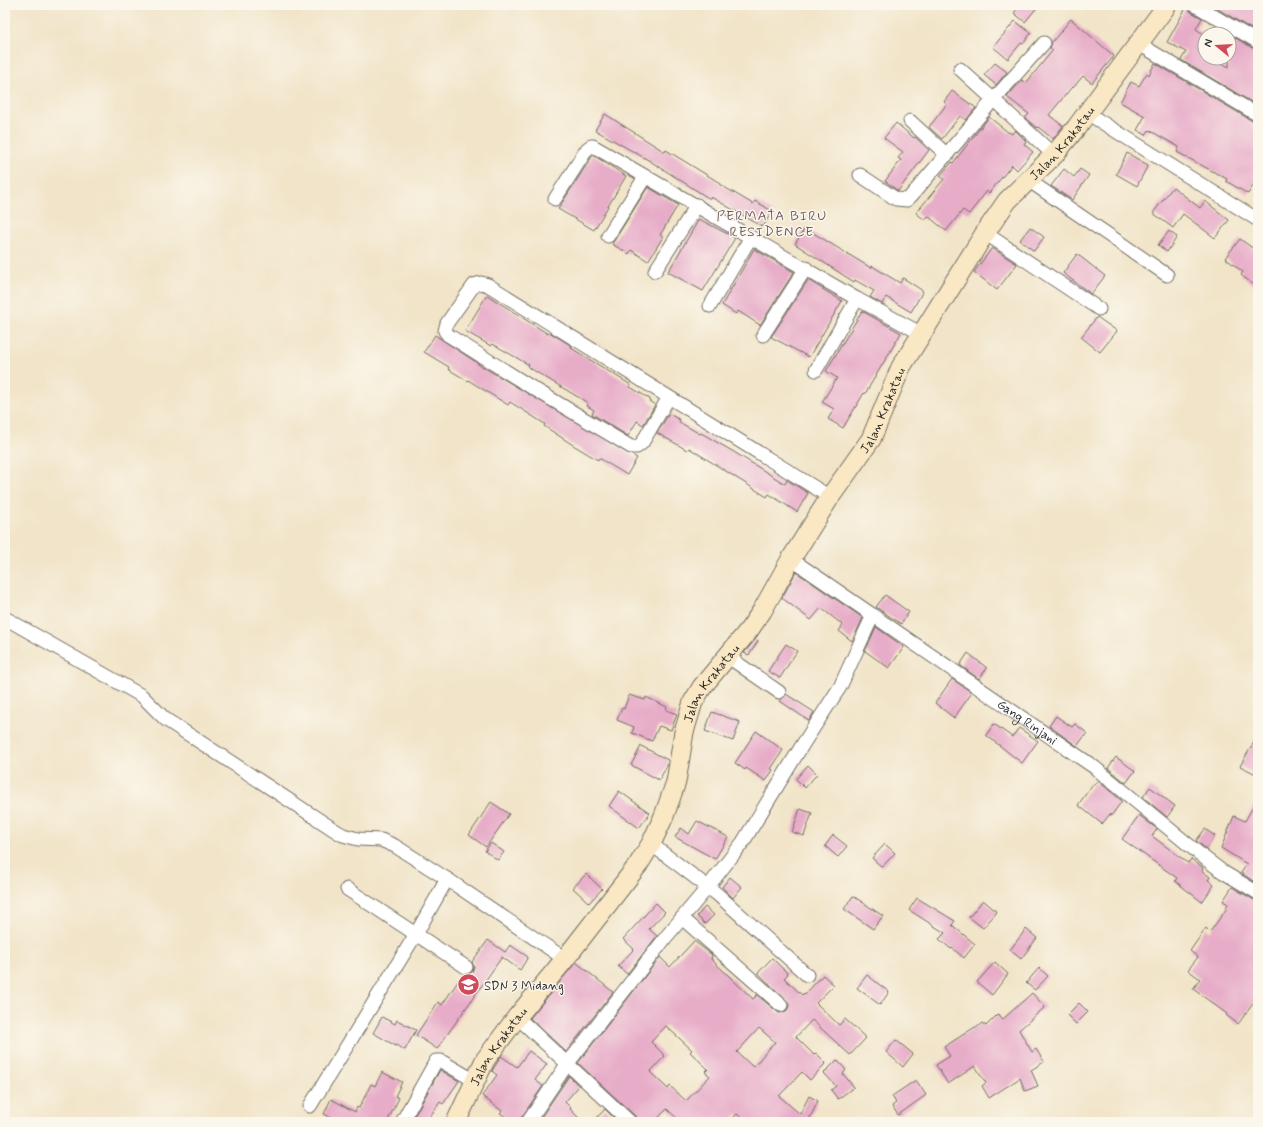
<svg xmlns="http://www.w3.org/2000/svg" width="1263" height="1127" font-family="Mynerve,sans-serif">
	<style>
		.building { fill: #e7acc8; fill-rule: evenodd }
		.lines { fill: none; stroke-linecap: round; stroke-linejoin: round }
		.street-casing { stroke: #706c62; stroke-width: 15 }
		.secondary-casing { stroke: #706c62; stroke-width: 21 }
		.street { stroke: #fff; stroke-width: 13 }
		.secondary { stroke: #fae7c3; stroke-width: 19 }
		.labels { text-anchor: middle; stroke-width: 3; stroke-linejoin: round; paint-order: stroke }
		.street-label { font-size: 13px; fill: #2b2b2b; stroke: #fbf7ec }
		.poi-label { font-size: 13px; fill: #2b2b2b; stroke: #fbf7ec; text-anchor: start }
		.neighbourhood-label { font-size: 14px; letter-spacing: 1px; fill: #6d5862; stroke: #fbf7ec }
	</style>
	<rect width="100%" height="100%" fill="#fbf7ec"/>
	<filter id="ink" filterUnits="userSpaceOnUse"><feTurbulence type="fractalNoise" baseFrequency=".025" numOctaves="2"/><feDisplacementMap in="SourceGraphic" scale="8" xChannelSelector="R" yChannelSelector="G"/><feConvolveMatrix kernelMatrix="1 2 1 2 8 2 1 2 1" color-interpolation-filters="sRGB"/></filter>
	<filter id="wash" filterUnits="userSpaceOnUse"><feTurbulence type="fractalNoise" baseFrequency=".012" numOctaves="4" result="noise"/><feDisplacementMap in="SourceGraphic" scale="16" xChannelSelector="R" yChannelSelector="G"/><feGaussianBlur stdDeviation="0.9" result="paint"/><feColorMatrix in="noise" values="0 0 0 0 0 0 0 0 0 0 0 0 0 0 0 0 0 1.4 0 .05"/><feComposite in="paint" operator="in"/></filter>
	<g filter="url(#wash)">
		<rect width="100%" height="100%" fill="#f1e4c8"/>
		<g id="blocks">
			<path class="building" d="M1020,5H1039L1025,22L1014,13Z
				M1212,5H1258V33L1218,9Z
				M1187,6L1191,12L1202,18L1196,29L1205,35V58H1212L1229,67V34L1254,49L1258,50V106L1181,60L1186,52L1167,42Z
				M1071,19L1114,56L1092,83L1083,76L1073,88L1072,87L1049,115L1063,126L1053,139L1038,127L1037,128L1025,118L1029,114L1007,97L1022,80L1026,83L1053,50L1050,48L1052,42Z
				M1015,21L1031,33L1023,44L1021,43L1008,59L993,47Z
				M995,63L1007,72L996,85L984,75Z
				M1155,63L1254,122L1258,123V177L1248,194L1226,181L1227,179L1177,152L1179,147L1149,130L1146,135L1137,130L1145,116L1120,102L1131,82L1139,86L1147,73L1149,75Z
				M952,91L976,108L966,120L960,116L942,139L929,127L947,104L944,102Z
				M605,114L665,152L666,150L720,183L719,184L753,204L755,201L772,211L763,227L711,197L710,199L650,161L595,130Z
				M989,117L1009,133V132L1012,134L1015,130L1026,141L1024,144L1033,152L1017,170L1012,165L989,193L987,191L969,214L963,210L946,231L928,216L925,220L916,213L944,179L940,176L952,162L953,163Z
				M896,123L914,138L915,137L929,150L898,191L885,181L901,160L898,158L903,152L884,138Z
				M1127,153L1148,165L1137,186L1116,174Z
				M593,155L626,176L594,230L558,209Z
				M1064,169L1074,177L1080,169L1089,175L1072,200L1051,186Z
				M648,187L678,205L660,235L663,237L648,261L631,250L629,254L612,244Z
				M1173,187L1200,208L1205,201L1229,220L1215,238L1183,214L1173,228L1153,213Z
				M699,219L735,238L703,291L668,272Z
				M1030,227L1044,237L1034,251L1020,240Z
				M805,228L871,268L872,266L900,283L903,278L923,291L911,312L886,297L882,304L870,297L874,291L855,280L854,282L795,244Z
				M1169,231L1177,237L1167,252L1158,245Z
				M1240,239L1258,252V288L1241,275L1243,272L1225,258Z
				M992,248L1017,264L997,290L974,272Z
				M754,249L794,272L760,325L738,311L736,314L722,305Z
				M1077,254L1105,276L1091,294L1063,273Z
				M808,280L842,301L809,357L771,337Z
				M487,295L548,334L549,332L572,346L571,348L631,385L630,387L650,399L649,401L655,405L643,425L637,421L628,436L592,414L594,410L587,406L588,403L528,367L529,365L493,344L491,346L465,331Z
				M862,311L901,333L865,394L864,393L843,428L828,419L834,409L822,402L837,378L826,371Z
				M1097,317L1117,331L1100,352L1081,337Z
				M435,335L479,364H478L637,458L627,475L599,458L598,460L573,445L544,426L545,424L510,402L508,405L468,380V381L448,369L449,367L424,352Z
				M669,414L680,420L679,422L700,434L701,433L734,452L785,484L787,480L808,493L797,512L769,494L767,497L689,448L687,450L657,433Z
				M796,572L863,618L852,641L839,631L843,625L821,608L811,620L782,598Z
				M885,595L909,612L901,624L876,607Z
				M876,627L904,647L889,668L865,651Z
				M756,639L758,641L749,655L744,653Z
				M786,644L797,651L780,678L768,671Z
				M968,653L987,668L979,679L960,665Z
				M952,679L970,691L969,692L971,694L954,718L935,703Z
				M786,694L814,712L809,721L780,701Z
				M629,695L645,700L646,697L667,707L666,710L677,714L671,730L659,726L652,741L632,733L634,727L617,720L622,708L624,709Z
				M712,712L740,722L733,741L705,731Z
				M1056,716L1072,727L1075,724L1087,733L1077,746L1049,726Z
				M994,724L1012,737L1019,728L1038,741L1022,763L986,735Z
				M756,731L783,750L771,769L773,770L766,781L746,768L745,770L735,763Z
				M1258,735V775L1240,766Z
				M641,746L668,760V764L659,780L631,765Z
				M1116,757L1135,771L1126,783L1108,768Z
				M808,765L817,774L805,788L796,779Z
				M1098,781L1122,801L1111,816L1110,814L1102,824L1078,805L1093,784L1095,785Z
				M1150,787L1175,806L1167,817L1143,797Z
				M619,791L650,813L639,828L609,806Z
				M1258,798V884L1241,873L1247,864L1221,848L1234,816L1245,821Z
				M491,802L509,814L486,847L469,835Z
				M800,809L812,813L804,836L792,832Z
				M1139,815L1157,829L1152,836L1188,863L1191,859L1203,868L1202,871L1210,877L1208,880L1214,885L1202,902L1175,881L1177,878L1122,839Z
				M697,821L728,837L715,859L675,837L681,828L689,834Z
				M1205,829L1215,836L1206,849L1196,841Z
				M833,835L847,846L838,857L825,846Z
				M491,843L504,852L498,860L485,851Z
				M885,844L895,853L882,867L872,858Z
				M586,874L602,889L589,903L573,888Z
				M730,877L742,887L733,898L722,887Z
				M1232,887L1254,900L1258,901V997L1238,1024L1226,1015L1227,1014L1193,989L1200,979L1188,970L1198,957L1190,951L1206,928L1210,932L1227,908H1226L1228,904L1223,901Z
				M853,896L883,916L873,929L844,909Z
				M917,898L955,921L952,925L975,944L964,958L952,948L951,949L939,939L945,933L909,910Z
				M983,900L997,912L983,928L969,917Z
				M656,903L665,912L649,929L657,936L627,974L618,966L634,949L623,939Z
				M705,907L714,915L705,924L697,916Z
				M1026,929L1037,938L1021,959L1010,950Z
				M488,940L505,952L510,945L528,957L520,970L502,957L437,1049L416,1035L438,1002L442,1005L463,974H469L472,972L474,967L472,962Z
				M694,941L712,955L711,959L753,999L757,995L779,1013L784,1012L787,1010L789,1006L788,1002L758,973L772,958L788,974L784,978L802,995L804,993L805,994L823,975L834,985L816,1003L839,1025L845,1019L866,1038L850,1055L812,1020L796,1037L814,1055L816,1053L826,1063L810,1080L802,1072L779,1096L800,1114L809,1096L818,1101L808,1122H746L737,1114L729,1122H681L667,1109L654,1122H638L635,1116L578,1063L660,957L670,967ZM666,1026L692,1050L690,1052L708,1069L705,1072L710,1076L686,1101L670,1086L668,1089L650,1072L665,1056L651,1042ZM759,1028L775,1042L753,1067L737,1052Z
				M576,962L613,992L566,1052L530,1018Z
				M995,962L1008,974L992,995L977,982Z
				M1039,968L1048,976L1035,990L1026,983Z
				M867,975L889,992L880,1005L857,988Z
				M1032,993L1045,1007L1019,1030L1032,1052L1036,1049L1044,1062L1031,1070L1038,1086L1025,1091L1020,1078L989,1098L982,1086L986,1083L975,1066L948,1084L936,1065L950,1056L944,1047L975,1027L976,1028L982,1023L986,1026L998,1014L1002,1020Z
				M1079,1003L1088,1012L1076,1024L1067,1015Z
				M382,1017L395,1024L397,1020L416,1030L405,1050L396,1045V1046L373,1033Z
				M896,1040L913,1054L903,1067L886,1052Z
				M529,1051L547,1064L535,1080L543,1086L521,1118L520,1122H513L500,1113L502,1111L482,1096L497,1075L492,1071L501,1056L517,1067Z
				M837,1060L846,1070L843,1074L854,1087L838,1099L831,1090L836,1086L824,1073Z
				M440,1070L459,1081L443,1104L440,1102L426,1122H411Z
				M382,1072L402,1082L395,1096L399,1098L387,1122H340L324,1114L331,1099L355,1112L357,1107L359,1108L371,1084L375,1086Z
				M569,1076L579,1086L565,1102L571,1108L570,1109L583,1122H538Z
				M916,1080L926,1095L898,1115L892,1106L896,1103L892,1096Z
				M605,1109L618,1122H593Z"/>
		</g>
	</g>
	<g filter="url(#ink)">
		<use href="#blocks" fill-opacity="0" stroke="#706c62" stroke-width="1"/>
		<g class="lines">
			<defs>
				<g id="street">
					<path d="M1195,5L1258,42"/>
					<path d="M1139,44L1258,115"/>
					<path d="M960,69L1054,155"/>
					<path d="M1087,113L1258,220"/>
					<path d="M910,121L947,155"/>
					<path d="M860,175L896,199L907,200L911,196L994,99L1044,43"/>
					<path d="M1028,180L1167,275"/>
					<path d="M555,199L587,149L591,146H593L857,299L922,334"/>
					<path d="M985,233L1099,309"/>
					<path d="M608,236L645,177"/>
					<path d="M655,271L697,205"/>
					<path d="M710,306L751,237"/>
					<path d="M763,335L806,268"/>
					<path d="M816,370L857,299"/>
					<path d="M669,397L642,443L637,447H631L531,387L448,335L445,331L447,323L474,285L481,283L488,285L830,497"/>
					<path id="s1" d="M791,559L1094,767L1207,860L1223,872L1258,893"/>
					<path d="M5,618L142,696L165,719L336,831L343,835L358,839L381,840L395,846L447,879L565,959"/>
					<path d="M727,656L779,692"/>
					<path d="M651,844L717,894L807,975"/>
					<path d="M347,889L466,967"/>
					<path d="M682,918L781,1005"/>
					<path d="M517,1017L630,1122"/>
					<path d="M310,1106L416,934L447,879"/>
					<path d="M402,1122L436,1061H441L475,1081"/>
					<path d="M528,1122L568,1063L666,937L708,887L743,842L803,744L840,687L873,615"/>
				</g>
				<g id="secondary">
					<path id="s2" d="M456,1122L485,1060L517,1017L565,959L638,865L651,844L664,816L676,782L684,732L693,702L702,687L749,630L762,611L791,559L830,497L871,439L901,367L985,233L1007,201L1054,155L1076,128L1167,5"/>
				</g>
			</defs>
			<use href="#street" class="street-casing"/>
			<use href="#secondary" class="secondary-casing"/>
			<use href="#street" class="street"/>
			<use href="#secondary" class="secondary"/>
		</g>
	</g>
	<defs>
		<symbol id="school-disc" viewBox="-11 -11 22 22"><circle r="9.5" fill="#d1495b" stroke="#fbf7ec"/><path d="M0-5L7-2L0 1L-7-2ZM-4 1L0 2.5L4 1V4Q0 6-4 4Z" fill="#fff"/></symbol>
	</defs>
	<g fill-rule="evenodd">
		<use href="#school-disc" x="456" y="972" width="25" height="25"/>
	</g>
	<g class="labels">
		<g class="street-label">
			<text dy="5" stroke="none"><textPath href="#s2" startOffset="1163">Jalan Krakatau</textPath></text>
			<text dy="5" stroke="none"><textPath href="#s2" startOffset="839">Jalan Krakatau</textPath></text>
			<text dy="5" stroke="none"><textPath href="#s2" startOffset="515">Jalan Krakatau</textPath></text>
			<text dy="5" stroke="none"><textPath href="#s1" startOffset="287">Gang Rinjani</textPath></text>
			<text dy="5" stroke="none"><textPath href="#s2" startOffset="87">Jalan Krakatau</textPath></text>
		</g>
		<g class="poi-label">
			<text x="484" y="990">SDN 3 Midang</text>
		</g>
		<g class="neighbourhood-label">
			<text x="772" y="220">PERMATA BIRU<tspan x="772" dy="16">RESIDENCE</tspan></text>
		</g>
	</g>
	<rect width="1263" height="1127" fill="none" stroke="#fbf7ec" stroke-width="20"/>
	<g transform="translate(1217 46) rotate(288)"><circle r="19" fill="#fbf7ec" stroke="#a8a59f"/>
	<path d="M0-3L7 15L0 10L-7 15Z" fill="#d1495b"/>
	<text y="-6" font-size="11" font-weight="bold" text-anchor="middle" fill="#2b2b2b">N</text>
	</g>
</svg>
